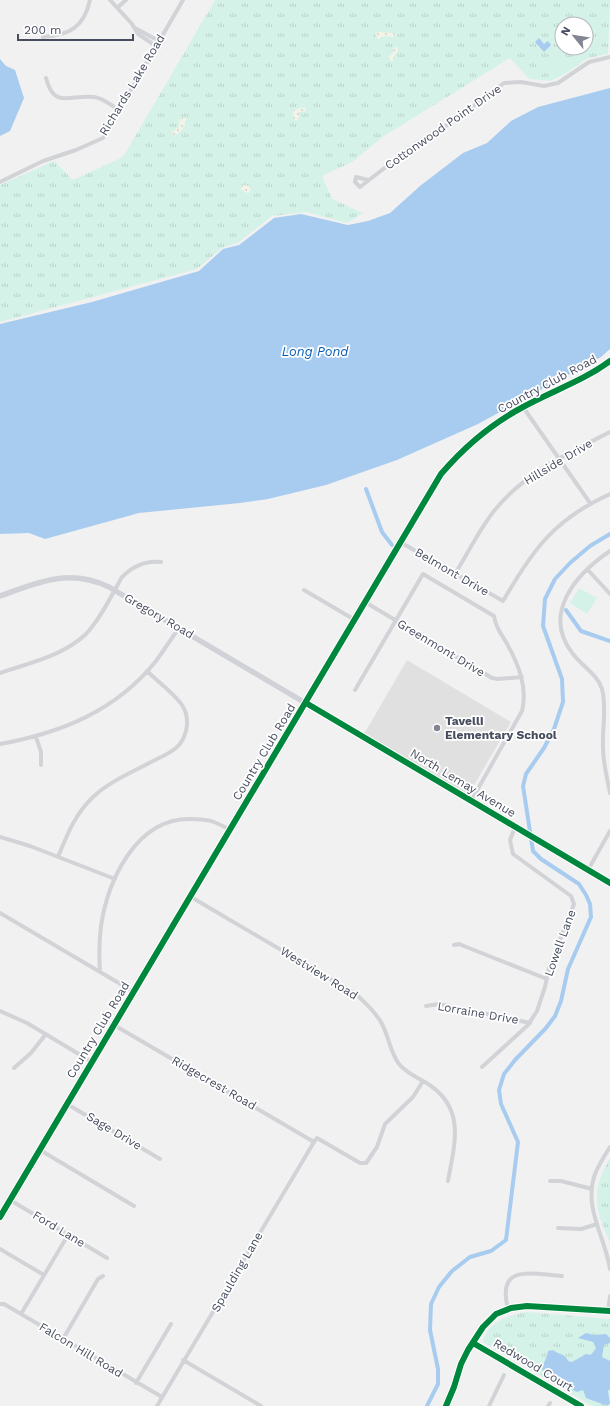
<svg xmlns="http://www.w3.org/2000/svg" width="610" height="1406" font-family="'Work Sans',sans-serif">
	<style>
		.education { fill: #e0e0e1 }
		.grass { fill: url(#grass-tufts); fill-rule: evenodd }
		.sand { fill: url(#sand-dots) }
		.garden { fill: #d5f2e8 }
		.water { fill: #a8ccf0 }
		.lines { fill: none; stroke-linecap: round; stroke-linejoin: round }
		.canal { stroke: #a8ccf0; stroke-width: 4 }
		.street { stroke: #d2d3d7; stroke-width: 4 }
		.secondary { stroke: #d1d2d7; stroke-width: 5.5 }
		.cycleway-casing { stroke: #fff; stroke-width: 8 }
		.cycleway { stroke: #00873e; stroke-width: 6 }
		.poi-dot { fill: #838692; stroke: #fff; stroke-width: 1.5 }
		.labels { text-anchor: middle; stroke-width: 3.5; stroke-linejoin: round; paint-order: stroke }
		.street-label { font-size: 12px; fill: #474d5f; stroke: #fff }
		.poi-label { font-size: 12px; font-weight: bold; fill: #474d5f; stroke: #fff; text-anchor: start }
		.water-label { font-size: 13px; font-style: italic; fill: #065cb3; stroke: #fff }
	</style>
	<defs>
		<pattern id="grass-tufts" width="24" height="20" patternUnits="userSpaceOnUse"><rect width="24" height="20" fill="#d5f2e8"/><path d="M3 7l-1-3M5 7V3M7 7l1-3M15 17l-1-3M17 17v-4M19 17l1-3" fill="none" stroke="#b8d1c9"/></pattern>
		<pattern id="sand-dots" width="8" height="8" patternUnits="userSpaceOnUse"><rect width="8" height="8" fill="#f3f3e8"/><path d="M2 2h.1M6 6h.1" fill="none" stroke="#d2d2c9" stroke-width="1.8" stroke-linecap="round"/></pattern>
	</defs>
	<rect width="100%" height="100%" fill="#f2f1f1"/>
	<path class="education" d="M407,660L511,722L467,797L364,734Z"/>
	<path class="grass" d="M215,0H610L608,54L588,58L565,74L550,81L529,79L510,58L384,136L352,162L322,176L332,199L363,213L347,223L306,212L272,216L239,242L222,248L197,269L0,322V185L54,161L73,180L123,157ZM562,24H586V48H562Z
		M610,1158V1243C595,1209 590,1192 610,1158Z
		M527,1312L610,1319V1406H592L485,1343L483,1341C489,1321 509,1315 527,1312Z"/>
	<path class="sand" d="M379,32L394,33L395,34L393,37L386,36L378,39L375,34Z
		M397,47L398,49L397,53L395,54L393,61H390L389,56L394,52L393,48Z
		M305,107L306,111L299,112V116L297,121L293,119L294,110Z
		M182,117L186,118C187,125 180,134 173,136L172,132L179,127V122Z
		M242,185L251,186L250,192L246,193L241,189Z"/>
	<path class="garden" d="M555,50L569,65L554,79L547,71L537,78L531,71Z
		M579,588L597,598L587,614L570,603Z"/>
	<path class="water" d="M539,38L544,44L548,41L551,45L544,52L535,42Z
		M0,59L6,66L15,70L24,98L10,131L0,136Z
		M610,88V349L601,357L478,424L397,460L326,485L268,499L240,503L139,513L45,539L29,533L0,534V324L92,302L199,271L223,249L239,245L274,218L301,214L348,225L368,221L390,213L420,186L463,153L487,143L511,121L538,107Z
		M586,1333L593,1335L606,1334L610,1338V1343L604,1345L602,1357L610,1361V1389L608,1391L610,1404L605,1405L586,1398L583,1390L577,1392L563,1385L562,1379L554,1377L542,1370C543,1362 547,1359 548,1351L553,1350C559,1355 565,1353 568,1361L572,1362L586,1354L591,1355L596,1348L593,1342L578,1338Z"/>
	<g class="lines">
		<path class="canal" d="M366,489L382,532L392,545
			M566,610L581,631L610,641
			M427,1406L438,1384V1369L430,1330L431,1304L439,1287L452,1271L470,1257L491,1251L506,1240L518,1142L501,1104L499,1090L504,1074L515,1060L546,1028L555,1016L561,1001L568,969L591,917L590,904L586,895L579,884L541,859L533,851L523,786L526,774L544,748L554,729L563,702L562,679L543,626L545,599L555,579L570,563L590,546L610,534"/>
		<path class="street" d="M110,0L132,24L138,34L156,46
			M118,7L126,0
			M135,28L159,41
			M43,37C70,35 84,27 90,0
			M46,78C54,110 71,94 94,97C103,98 111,105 119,110
			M368,180L356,177L355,182L360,187L418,142L449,124L504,83L521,82L544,86L558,83L589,62L610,57
			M0,182L43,161L76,150L103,138L183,0
			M523,407L590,503
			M400,542L503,601C534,549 553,520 610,494
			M610,551C576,574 541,614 573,654C582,666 598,675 602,689C607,707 602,729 603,747C603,763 607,778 610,793
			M588,570L610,594
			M455,574C468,553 479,530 494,511C523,474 569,453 610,432
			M304,590L355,620
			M365,602L492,678L498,679L522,677
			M0,673C29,663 63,656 86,634C101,618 111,596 122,577C133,566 145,560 161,562
			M355,690L423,574L494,616C495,626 501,634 506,642C518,663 528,687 522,711L471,801
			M36,737L41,752V765
			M0,744C61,733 116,711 156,661C164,650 171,639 179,628
			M0,837L30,846L115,879
			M58,857C67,835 75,814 93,797C110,781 133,772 153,761C162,757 173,752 179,745C188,734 190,717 182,705C173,692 158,682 147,671
			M588,870L610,831
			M191,897L356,994C366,1004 376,1012 382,1024C389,1037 390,1052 399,1064C407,1074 421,1079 431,1086C466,1111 454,1146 448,1181
			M0,913L134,992
			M454,945L459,944L547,979
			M100,972C99,956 99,941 101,926C108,880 136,819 189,819C198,819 206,819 214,822C219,824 225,827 230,830
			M426,1006L439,1004L530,1023
			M0,1011L27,1023L92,1062
			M114,1025L314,1142
			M482,1067L528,1025L537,1011L545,987L549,968L574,904L571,896L513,854L510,840L515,827
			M14,1068L31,1053L46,1034
			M67,1104L160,1159
			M610,1147C605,1155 599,1164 595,1174C583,1208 605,1236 610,1269
			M40,1150L134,1206
			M550,1181H561L592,1189
			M10,1200L107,1258
			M558,1228L581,1229L597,1224
			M0,1249L44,1275
			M0,1304H4L21,1314L162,1397
			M508,1309C496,1263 532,1274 562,1276
			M608,1311L610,1296
			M21,1314L68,1235
			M63,1339L98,1279L103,1276
			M473,1343L581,1406
			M183,1360L261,1406
			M136,1383L171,1324
			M157,1406L314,1142L317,1138L360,1163H366L377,1147L385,1124L413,1097L423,1081
			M489,1406L504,1375
			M548,1406L550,1403"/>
		<path class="secondary" d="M0,596C39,582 69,568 109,587L610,883
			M0,1217L441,474C465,446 491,424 523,407C552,391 583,381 610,361
			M446,1406L454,1387L461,1364L468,1350L483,1327L496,1314L511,1308L527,1306L610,1311"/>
		<defs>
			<path id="cycleway" d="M306,703L610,883
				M0,1217L441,474C465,446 491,424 523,407C552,391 583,381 610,361
				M473,1343L581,1406
				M446,1406L454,1387L461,1364L468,1350L483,1327L496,1314L511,1308L527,1306L610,1311"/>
		</defs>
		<use href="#cycleway" class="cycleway-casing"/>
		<use href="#cycleway" class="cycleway"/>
	</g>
	<circle class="poi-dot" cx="437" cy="728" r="4"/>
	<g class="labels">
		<g class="street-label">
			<text transform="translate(132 85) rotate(-59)" y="4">Richards Lake Road</text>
			<text transform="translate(443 127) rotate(-35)" y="4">Cottonwood Point Drive</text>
			<text transform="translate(547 384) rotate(-28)" y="4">Country Club Road</text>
			<text transform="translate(558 462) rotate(-31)" y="4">Hillside Drive</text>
			<text transform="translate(452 572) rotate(30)" y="4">Belmont Drive</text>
			<text transform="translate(159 616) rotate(30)" y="4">Gregory Road</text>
			<text transform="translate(441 648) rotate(31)" y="4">Greenmont Drive</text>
			<text transform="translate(264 752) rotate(-59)" y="4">Country Club Road</text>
			<text transform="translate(463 783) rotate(31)" y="4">North Lemay Avenue</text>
			<text transform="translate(560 943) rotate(-70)" y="4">Lowell Lane</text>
			<text transform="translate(319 973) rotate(32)" y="4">Westview Road</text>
			<text transform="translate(478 1013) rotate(10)" y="4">Lorraine Drive</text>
			<text transform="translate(98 1030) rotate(-59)" y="4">Country Club Road</text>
			<text transform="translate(214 1083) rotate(30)" y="4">Ridgecrest Road</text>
			<text transform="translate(114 1131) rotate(31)" y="4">Sage Drive</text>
			<text transform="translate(59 1229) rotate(31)" y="4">Ford Lane</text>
			<text transform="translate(237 1272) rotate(-60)" y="4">Spaulding Lane</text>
			<text transform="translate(81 1350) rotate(31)" y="4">Falcon Hill Road</text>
			<text transform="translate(533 1365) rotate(31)" y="4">Redwood Court</text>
		</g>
		<g class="poi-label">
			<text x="445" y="725">Tavelli<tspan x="445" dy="14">Elementary School</tspan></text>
		</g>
		<g class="water-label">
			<text x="315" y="356">Long Pond</text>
		</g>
	</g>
	<g transform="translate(574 36) rotate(300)"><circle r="19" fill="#ffffff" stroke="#b5b8bf"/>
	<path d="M0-3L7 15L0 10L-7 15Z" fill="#838692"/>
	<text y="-6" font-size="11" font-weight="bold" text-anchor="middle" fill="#474d5f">N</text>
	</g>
	<path d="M18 34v6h115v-6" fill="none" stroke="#474d5f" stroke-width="2"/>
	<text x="24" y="34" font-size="12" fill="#474d5f" stroke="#ffffff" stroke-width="3" paint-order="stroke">200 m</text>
</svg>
